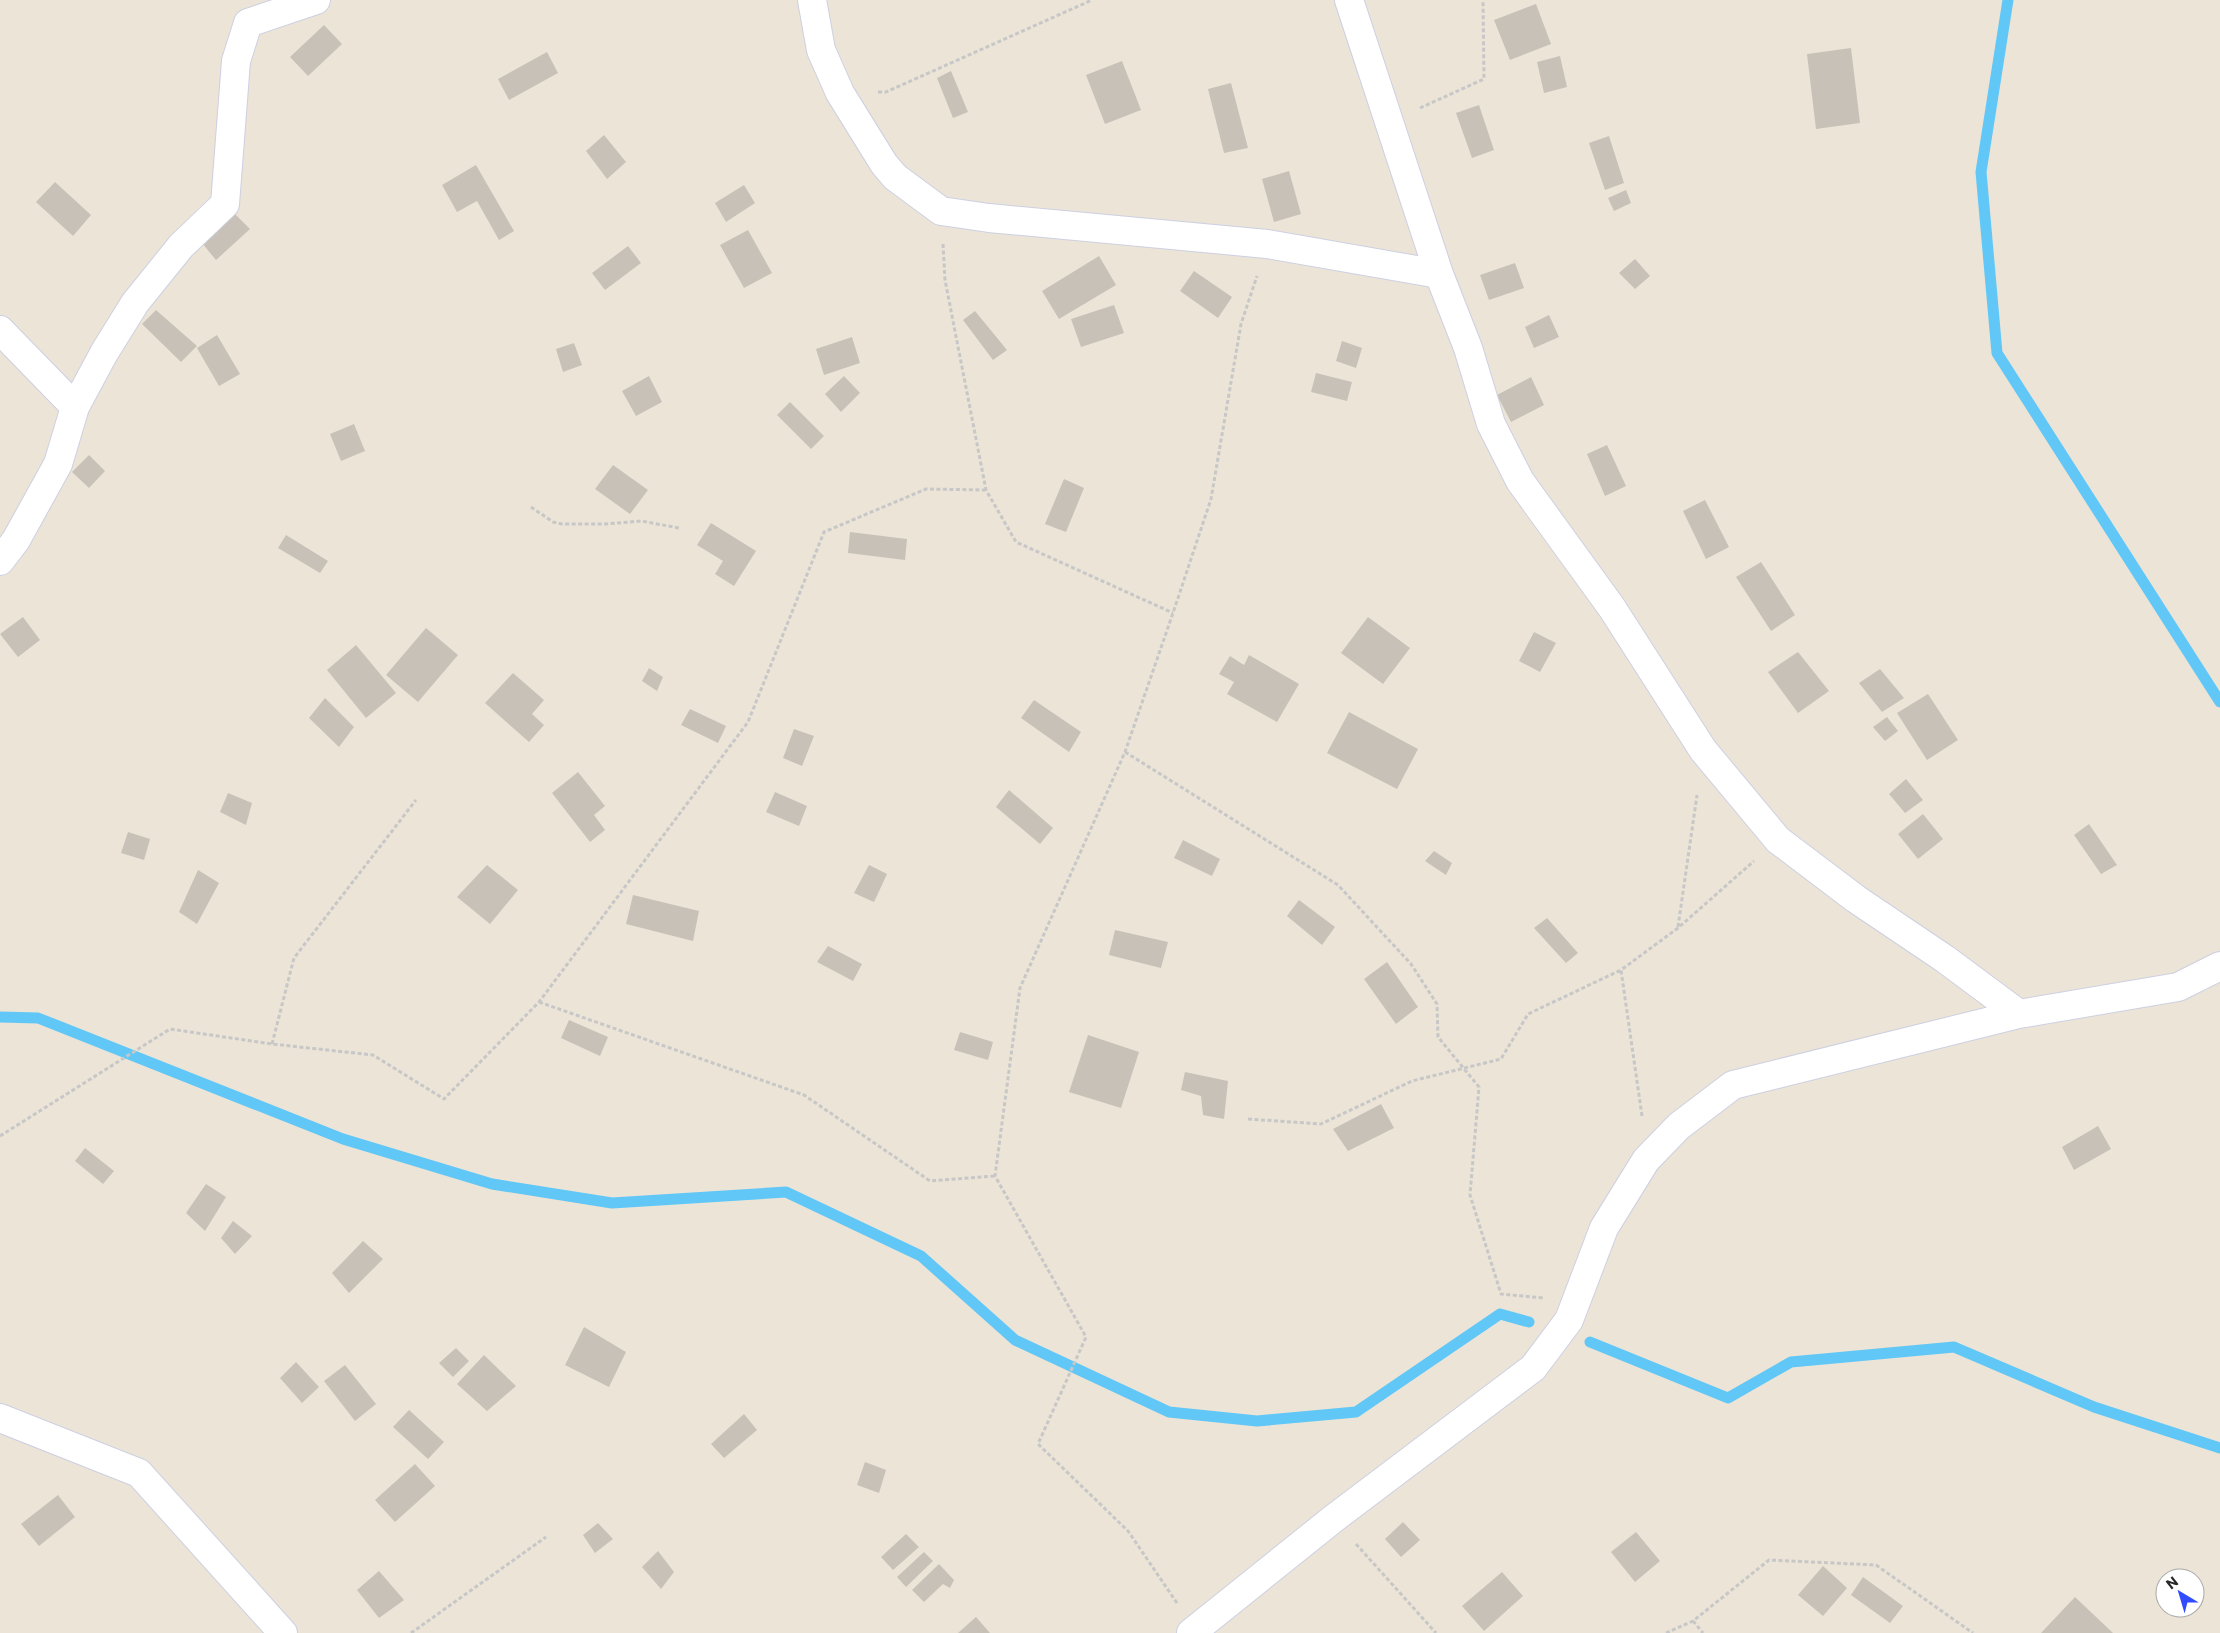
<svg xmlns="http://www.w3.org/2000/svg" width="2220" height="1633" font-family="Commissioner,sans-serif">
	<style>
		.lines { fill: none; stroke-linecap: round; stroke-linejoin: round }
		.stream { stroke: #61c7f7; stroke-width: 11 }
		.building { fill: #c7c1b8 }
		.minor-casing { stroke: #cdd0e2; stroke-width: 30 }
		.path { stroke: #c7c7c7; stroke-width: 3; stroke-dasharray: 4 2.5; stroke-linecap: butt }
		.minor { stroke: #fff; stroke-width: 28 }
	</style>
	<rect width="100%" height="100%" fill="#ece4d7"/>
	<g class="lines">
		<path class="stream" d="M2008,0L1981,172L1997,353L2220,702
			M0,1017L38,1018L343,1139L492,1184L612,1203L786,1192L921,1256L1015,1340L1169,1412L1257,1421L1356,1412L1500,1314L1529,1322
			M1590,1342L1728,1398L1791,1362L1954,1347L2094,1407L2220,1448"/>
	</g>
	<path class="building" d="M1536,4L1551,44L1510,60L1494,20Z
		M324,25L342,44L308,76L290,57Z
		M1851,48L1860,123L1816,129L1807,54Z
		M547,52L558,73L509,100L498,79Z
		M1560,56L1567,87L1544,93L1537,62Z
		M1122,61L1141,110L1105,124L1086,75Z
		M951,71L968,112L953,118L937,78Z
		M1231,83L1248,148L1224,153L1208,89Z
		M1479,105L1494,150L1472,158L1456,113Z
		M604,135L626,162L607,179L586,151Z
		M1609,136L1624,183L1605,190L1589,143Z
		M476,165L514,231L499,240L477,201L457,212L442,185Z
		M1289,171L1301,214L1274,222L1262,179Z
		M55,182L91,215L73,236L36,202Z
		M744,185L755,203L726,222L715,203Z
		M1626,190L1631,203L1614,211L1608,198Z
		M234,213L250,229L216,260L202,243Z
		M748,230L772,273L744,288L720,245Z
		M628,246L641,263L605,290L592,273Z
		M1099,256L1116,285L1059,319L1042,291Z
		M1635,259L1650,276L1635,289L1619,273Z
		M1515,263L1524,288L1489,300L1480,275Z
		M1194,271L1232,297L1218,318L1180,291Z
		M1114,305L1124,333L1081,347L1071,319Z
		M156,310L197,346L181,362L142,324Z
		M975,311L1007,350L993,360L963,320Z
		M1549,315L1559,337L1534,348L1525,327Z
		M217,335L240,374L219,386L197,348Z
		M852,337L860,363L824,375L816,349Z
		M1342,341L1362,348L1356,368L1336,361Z
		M574,343L582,365L563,372L556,349Z
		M1316,373L1352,382L1347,401L1311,392Z
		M649,376L662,402L636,416L622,391Z
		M844,376L860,393L841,412L825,394Z
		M1531,377L1544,405L1511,422L1497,395Z
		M790,402L824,436L811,449L777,415Z
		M354,424L365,451L341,461L330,434Z
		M1607,445L1626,486L1605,496L1587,454Z
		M89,455L105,471L89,488L72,472Z
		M613,465L648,490L630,514L595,489Z
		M1064,479L1084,488L1066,532L1045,524Z
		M1705,500L1729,547L1706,559L1683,511Z
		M711,523L756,551L734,586L715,574L723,561L697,545Z
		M850,532L907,539L905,560L848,553Z
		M286,535L328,561L320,573L278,548Z
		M1761,562L1795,615L1771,631L1736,577Z
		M23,617L40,640L18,657L0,634Z
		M1368,617L1410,648L1383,684L1341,653Z
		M426,628L458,655L418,702L386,675Z
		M1534,632L1556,643L1540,672L1519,661Z
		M356,645L396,693L366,718L327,670Z
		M1798,652L1829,691L1798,713L1768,672Z
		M1249,655L1299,684L1277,722L1227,694L1234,682L1219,674L1230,656L1244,665Z
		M649,668L663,677L657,691L642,681Z
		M1880,669L1904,698L1882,712L1859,683Z
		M513,673L544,700L532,714L544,725L529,742L485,703Z
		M1928,694L1958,740L1927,760L1897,713Z
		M325,698L354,727L339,747L309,718Z
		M1034,700L1081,732L1069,752L1021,718Z
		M690,709L726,726L718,743L681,725Z
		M1349,712L1418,749L1397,789L1327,753Z
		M1887,717L1898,731L1885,741L1873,727Z
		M794,729L814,736L802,766L783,758Z
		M578,772L605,806L594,815L605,830L590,842L552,793Z
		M1906,779L1923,800L1905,813L1889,794Z
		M1009,790L1053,828L1040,844L996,807Z
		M775,792L807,806L799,826L766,812Z
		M228,793L252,803L246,825L220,812Z
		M1923,814L1943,839L1918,859L1898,834Z
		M2089,824L2117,865L2101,874L2074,835Z
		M128,832L150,839L144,860L121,853Z
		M1183,840L1220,859L1212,876L1174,858Z
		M1434,851L1452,863L1446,875L1425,861Z
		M487,865L518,890L490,924L457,897Z
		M869,865L887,874L874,902L854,893Z
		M198,870L219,883L197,924L179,912Z
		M633,895L699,911L693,941L626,924Z
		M1299,900L1335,927L1322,945L1287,916Z
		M1547,918L1578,953L1566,963L1534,928Z
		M1115,930L1168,942L1161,968L1109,955Z
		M828,946L862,964L853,981L817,962Z
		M1387,962L1418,1007L1396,1024L1364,979Z
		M569,1020L608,1037L600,1056L561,1038Z
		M960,1032L993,1042L988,1060L954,1050Z
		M1088,1035L1139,1052L1121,1108L1069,1092Z
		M1185,1072L1228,1081L1224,1119L1203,1115L1201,1096L1181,1090Z
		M1381,1104L1394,1128L1348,1151L1333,1129Z
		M2098,1126L2111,1149L2074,1170L2062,1147Z
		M85,1148L114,1171L103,1184L75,1161Z
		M206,1184L226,1197L205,1231L186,1213Z
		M233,1221L252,1236L235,1254L221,1238Z
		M363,1241L383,1259L349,1293L332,1273Z
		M584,1327L626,1352L609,1387L565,1365Z
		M456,1348L469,1361L453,1377L439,1363Z
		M484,1355L516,1386L487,1411L457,1384Z
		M296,1362L319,1387L302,1403L280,1378Z
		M345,1365L376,1404L355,1421L324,1381Z
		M409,1410L444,1442L428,1459L393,1427Z
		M744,1414L757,1430L724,1458L711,1444Z
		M865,1462L886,1470L879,1493L857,1485Z
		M415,1464L435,1486L395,1522L375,1500Z
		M58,1495L75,1517L39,1546L21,1524Z
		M1403,1522L1420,1540L1401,1557L1385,1539Z
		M598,1523L613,1539L595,1553L583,1535Z
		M1636,1532L1660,1561L1635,1582L1611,1552Z
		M906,1534L919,1547L893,1570L881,1557Z
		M658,1551L674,1572L661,1589L642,1567Z
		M924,1552L933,1561L906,1587L897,1577Z
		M939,1564L954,1580L950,1588L943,1584L924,1602L912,1590Z
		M1823,1566L1847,1588L1823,1616L1798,1595Z
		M379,1571L404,1600L379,1618L357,1590Z
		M1502,1572L1523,1596L1484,1631L1462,1606Z
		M1863,1577L1903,1606L1890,1623L1851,1595Z
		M2075,1597L2113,1633H2041Z
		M976,1617L990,1633H958Z"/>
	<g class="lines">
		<defs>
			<path id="minor" d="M812,0L821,50L840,93L884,164L895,177L941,211L989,218L1267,244L1439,274
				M1349,0L1439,274L1468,348L1491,424L1520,481L1612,608L1703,750L1778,840L1856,899L1945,959L2019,1014
				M0,330L75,407
				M0,561L16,540L58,464L75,407L104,353L135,303L181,246L225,204L236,61L248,23L316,0
				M0,1418L139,1473L283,1633
				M1191,1633L1333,1519L1533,1368L1569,1320L1604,1228L1646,1160L1679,1126L1733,1085L2019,1014L2178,987L2220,966"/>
		</defs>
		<use href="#minor" class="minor-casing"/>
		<path class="path" d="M878,92H886L1092,0
			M1420,108L1484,79L1483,0
			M943,244L945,280L986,490L1016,542L1173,613
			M531,507L553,522L562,524H606L641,521L679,528
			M1125,752L1338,885L1411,964L1437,1004L1438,1037L1479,1087L1470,1195L1501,1294L1543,1298
			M1678,927L1697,795
			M539,1002L804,1095L930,1181L995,1176
			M272,1044L294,958L416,800
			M1642,1116L1621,970L1678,928L1754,861
			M1248,1119L1321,1124L1412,1081L1501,1059L1528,1014L1621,970
			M0,1136L170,1029L272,1044L373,1055L444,1099L539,1002L748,722L824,532L926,489L986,490
			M1356,1544L1436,1633
			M1177,1603L1128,1531L1038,1444L1086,1337L995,1176L1020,988L1125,752L1173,613L1211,499L1241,324L1257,276
			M1693,1621L1703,1633
			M411,1633L546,1537
			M1666,1633L1693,1621L1769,1560L1876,1565L1973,1633"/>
		<use href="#minor" class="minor"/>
	</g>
	<g transform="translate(2180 1593) rotate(322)"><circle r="24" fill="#ffffff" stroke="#a9a9a9"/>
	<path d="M0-4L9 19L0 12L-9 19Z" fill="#314cff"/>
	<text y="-8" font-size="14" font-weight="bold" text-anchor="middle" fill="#282828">N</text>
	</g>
</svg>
